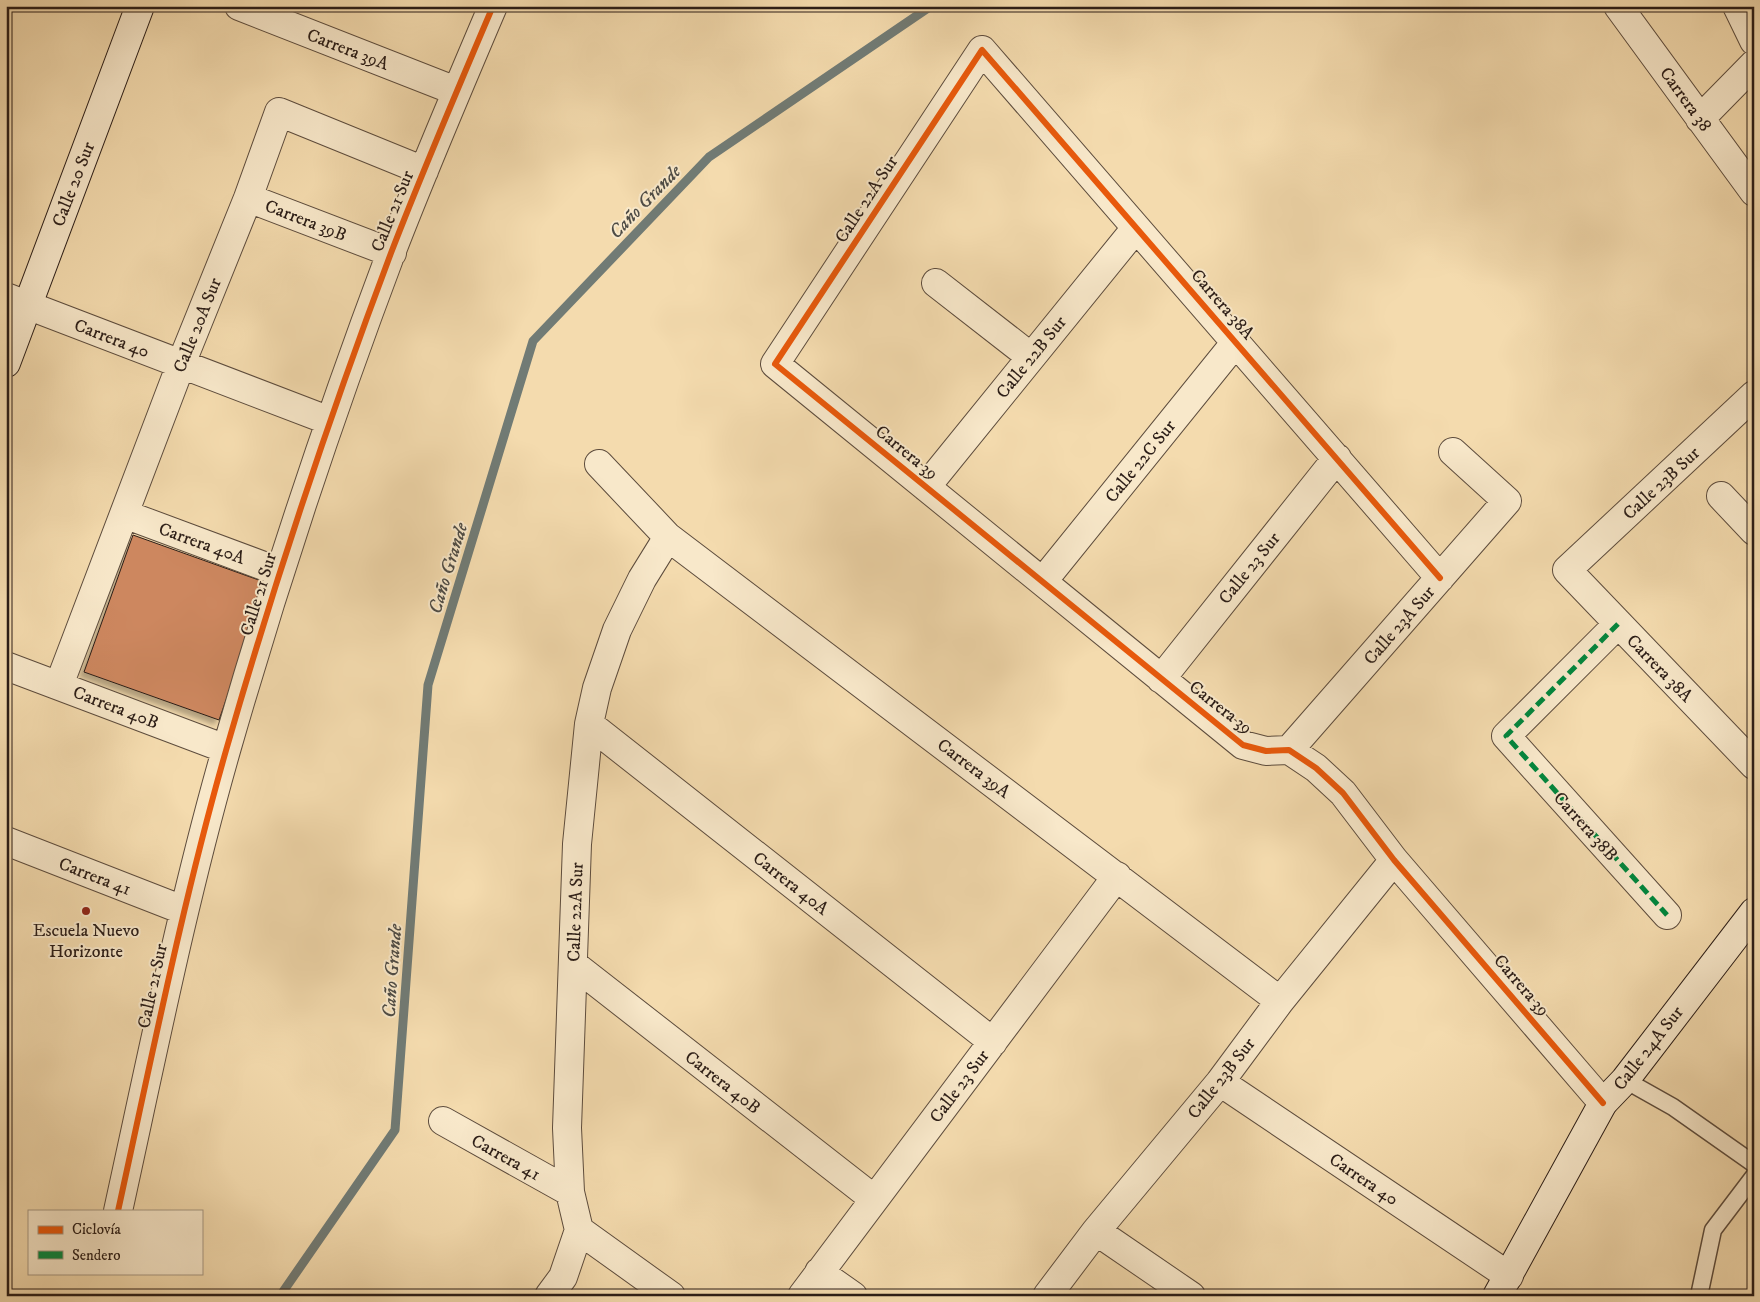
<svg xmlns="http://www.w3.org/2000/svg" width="1760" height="1302" font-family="'IM FELL DW Pica',serif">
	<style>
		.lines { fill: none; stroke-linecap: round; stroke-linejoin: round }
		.stream { stroke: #717b75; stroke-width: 9 }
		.building { fill: #cd875e; stroke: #2b1d17; filter: url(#shadow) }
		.lane-casing { stroke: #5d4c3d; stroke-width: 19 }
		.street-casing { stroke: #5d4c3d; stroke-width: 30 }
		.secondary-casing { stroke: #2b1d17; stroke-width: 30 }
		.lane { stroke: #f8e8ca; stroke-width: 16 }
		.street { stroke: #f8e8ca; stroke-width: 28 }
		.secondary { stroke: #f8e8ca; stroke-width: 28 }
		.quiet { stroke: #00873e; stroke-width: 5; stroke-dasharray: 10 5; stroke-linecap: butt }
		.cycleway-casing { stroke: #f8e8ca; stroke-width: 9 }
		.cycleway { stroke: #e8590c; stroke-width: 6 }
		.poi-dot { fill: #8f2418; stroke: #f8e8ca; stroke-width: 2 }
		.labels { text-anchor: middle; stroke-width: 4; stroke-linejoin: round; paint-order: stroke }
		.street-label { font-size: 18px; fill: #2b1d17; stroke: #f8e8ca }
		.poi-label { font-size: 18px; fill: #2b1d17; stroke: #f8e8ca }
		.water-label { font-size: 19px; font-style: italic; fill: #4e4c46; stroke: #f8e8ca }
	</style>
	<defs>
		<filter id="shadow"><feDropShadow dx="-4.5" dy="4.5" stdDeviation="2.5" flood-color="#0004"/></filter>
	</defs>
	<rect width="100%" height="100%" fill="#f4dbae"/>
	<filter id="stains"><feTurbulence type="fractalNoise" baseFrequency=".004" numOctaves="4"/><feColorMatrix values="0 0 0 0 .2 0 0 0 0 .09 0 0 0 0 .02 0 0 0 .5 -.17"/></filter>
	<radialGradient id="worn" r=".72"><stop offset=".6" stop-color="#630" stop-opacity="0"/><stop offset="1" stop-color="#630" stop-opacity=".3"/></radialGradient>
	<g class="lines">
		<path class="stream" d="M280,1296L395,1130L428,685L533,341L709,157L931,6"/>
	</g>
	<path class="building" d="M133,535L267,583L219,720L84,672Z"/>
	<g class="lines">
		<defs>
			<path id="lane" d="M1625,1080L1673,1107L1754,1164
				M1699,1296L1713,1230L1754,1176"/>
			<path id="street" d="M239,6L456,91
				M1618,6L1754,192
				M1737,6L1754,41
				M1700,119L1754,64
				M248,198L392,253
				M936,283L1031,357
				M6,297L330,421
				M1754,395L1567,570L1754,765
				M599,464L668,537L1280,1001
				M926,487L1136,228
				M1721,496L1754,531
				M124,514L280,572
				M1440,578L982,50L775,364L1243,745L1266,751L1289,750L1316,768L1343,793L1394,860L1603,1103
				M1043,581L1236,342
				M1618,624L1506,736L1667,915
				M6,666L226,749
				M1161,679L1337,458
				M59,685L181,364L248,198L279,112L424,171
				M589,724L993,1042
				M1289,750L1507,501L1453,452
				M6,841L183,910
				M573,964L874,1199
				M1220,1082L1509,1276
				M443,1121L570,1192
				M118,1211C152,1056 183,900 227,747C275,580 330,415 391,253C423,170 458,88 493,6
				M579,1230L671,1296
				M1096,1231L1191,1296
				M819,1272L853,1296
				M549,1296L563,1277L579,1230L570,1192L567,1128L577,844L589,724L597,688L617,630L642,579L668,537
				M802,1296L1117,876
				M1047,1296L1096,1231L1220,1082L1280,1001L1394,860"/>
			<path id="secondary" d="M6,363L140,6
				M1497,1296L1603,1103L1625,1080L1754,912"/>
		</defs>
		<use href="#lane" class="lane-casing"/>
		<use href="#street" class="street-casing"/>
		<use href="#secondary" class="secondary-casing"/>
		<use href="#lane" class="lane"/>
		<use href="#street" class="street"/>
		<use href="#secondary" class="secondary"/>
		<path class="quiet" d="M1618,624L1506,736L1667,915"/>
		<defs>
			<path id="cycleway" d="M1440,578L982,50L775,364L1243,745L1266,751L1289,750L1316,768L1343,793L1394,860L1603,1103
				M118,1211C152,1056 183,900 227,747C275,580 330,415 391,253C423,170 458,88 493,6"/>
		</defs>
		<use href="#cycleway" class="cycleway-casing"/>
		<use href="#cycleway" class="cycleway"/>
	</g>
	<circle class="poi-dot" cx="86" cy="911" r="5"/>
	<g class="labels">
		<g class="street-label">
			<text transform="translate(348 49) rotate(21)" y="6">Carrera 39A</text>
			<text transform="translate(1686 99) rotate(54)" y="6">Carrera 38</text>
			<text transform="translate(73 184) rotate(-69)" y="6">Calle 20 Sur</text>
			<text transform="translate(866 199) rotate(-57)" y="6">Calle 22A Sur</text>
			<text transform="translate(392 211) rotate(-68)" y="6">Calle 21 Sur</text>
			<text transform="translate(306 220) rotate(21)" y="6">Carrera 39B</text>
			<text transform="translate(1223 304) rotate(49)" y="6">Carrera 38A</text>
			<text transform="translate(197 325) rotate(-68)" y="6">Calle 20A Sur</text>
			<text transform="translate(112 338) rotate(21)" y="6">Carrera 40</text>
			<text transform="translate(1031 357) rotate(-51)" y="6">Calle 22B Sur</text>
			<text transform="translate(907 452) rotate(39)" y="6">Carrera 39</text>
			<text transform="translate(1140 461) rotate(-51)" y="6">Calle 22C Sur</text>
			<text transform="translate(1661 483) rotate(-43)" y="6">Calle 23B Sur</text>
			<text transform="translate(202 543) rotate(20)" y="6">Carrera 40A</text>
			<text transform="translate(1249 568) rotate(-51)" y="6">Calle 23 Sur</text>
			<text transform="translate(258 594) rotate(-73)" y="6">Calle 21 Sur</text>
			<text transform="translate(1399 625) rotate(-49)" y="6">Calle 23A Sur</text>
			<text transform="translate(1660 668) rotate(46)" y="6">Carrera 38A</text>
			<text transform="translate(116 707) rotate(21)" y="6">Carrera 40B</text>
			<text transform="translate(1221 707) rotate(38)" y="6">Carrera 39</text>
			<text transform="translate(974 768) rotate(37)" y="6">Carrera 39A</text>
			<text transform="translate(1586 826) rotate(48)" y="6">Carrera 38B</text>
			<text transform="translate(95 876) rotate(21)" y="6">Carrera 41</text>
			<text transform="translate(791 883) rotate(38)" y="6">Carrera 40A</text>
			<text transform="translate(575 912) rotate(-88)" y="6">Calle 22A Sur</text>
			<text transform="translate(1522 985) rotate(49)" y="6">Carrera 39</text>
			<text transform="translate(152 986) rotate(-78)" y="6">Calle 21 Sur</text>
			<text transform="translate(1648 1048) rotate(-52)" y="6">Calle 24A Sur</text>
			<text transform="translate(1221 1078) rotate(-52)" y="6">Calle 23B Sur</text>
			<text transform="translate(723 1082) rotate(38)" y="6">Carrera 40B</text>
			<text transform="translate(959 1086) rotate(-53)" y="6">Calle 23 Sur</text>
			<text transform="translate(506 1157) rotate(29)" y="6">Carrera 41</text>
			<text transform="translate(1364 1179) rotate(34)" y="6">Carrera 40</text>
		</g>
		<g class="poi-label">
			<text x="86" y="936">Escuela Nuevo<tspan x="86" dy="21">Horizonte</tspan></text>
		</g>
		<g class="water-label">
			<text transform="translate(644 201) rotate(-46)" y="7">Caño Grande</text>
			<text transform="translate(447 568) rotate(-73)" y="7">Caño Grande</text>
			<text transform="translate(391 971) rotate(-86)" y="7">Caño Grande</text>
		</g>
	</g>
	<rect width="1760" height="1302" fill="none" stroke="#f4dbae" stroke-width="25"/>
	<rect x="8" y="8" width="1745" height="1287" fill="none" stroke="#2b1d17" stroke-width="2.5"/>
	<rect x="12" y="12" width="1735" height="1277" fill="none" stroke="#2b1d17"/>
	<rect x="28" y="1210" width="175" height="65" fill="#f8e8ca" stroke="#a69782"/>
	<rect x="38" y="1226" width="25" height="8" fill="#e8590c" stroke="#a69782"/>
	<text x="72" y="1234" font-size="15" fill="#2b1d17">Ciclovía</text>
	<rect x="38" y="1251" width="25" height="8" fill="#00873e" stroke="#a69782"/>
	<text x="72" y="1260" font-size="15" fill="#2b1d17">Sendero</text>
	<rect width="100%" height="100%" filter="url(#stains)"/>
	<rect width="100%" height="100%" fill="url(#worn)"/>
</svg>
